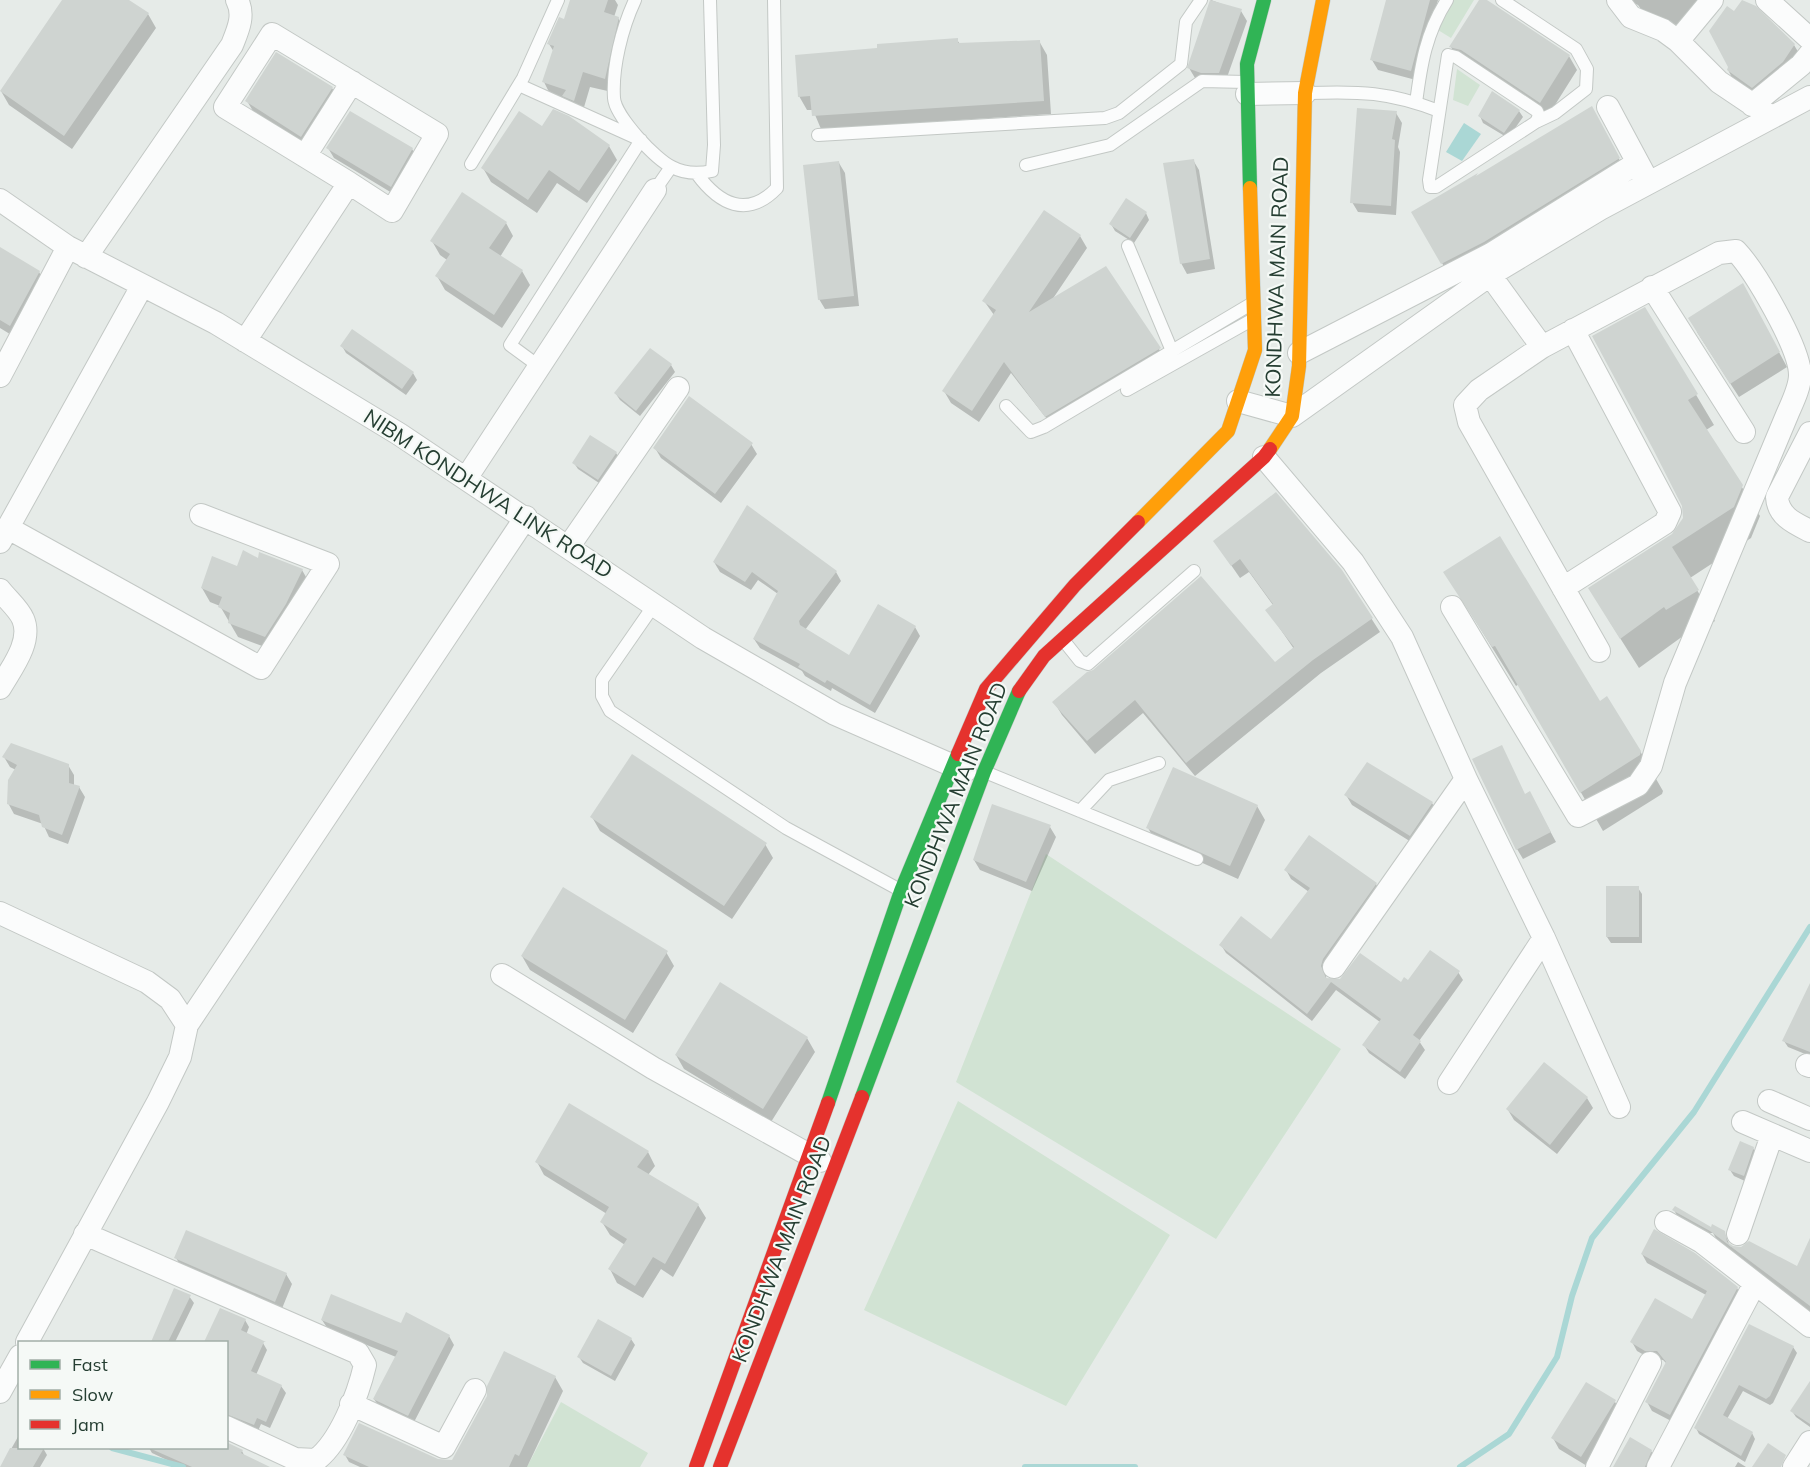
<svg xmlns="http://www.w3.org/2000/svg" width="1810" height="1467" font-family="Mulish,sans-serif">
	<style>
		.green { fill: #d1e3d3 }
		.water { fill: #aad7d5 }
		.shadow { fill: #0003 }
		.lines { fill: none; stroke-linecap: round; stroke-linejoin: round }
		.stream { stroke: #aad7d5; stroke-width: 6 }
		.building { fill: #cfd4d1 }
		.lane-casing { stroke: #c3c8c5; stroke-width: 14 }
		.street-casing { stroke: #c3c8c5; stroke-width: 24 }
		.fast-casing { stroke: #c2cac6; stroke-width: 15 }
		.slow-casing { stroke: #c2cac6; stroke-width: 15 }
		.jam-casing { stroke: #c2cac6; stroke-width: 15 }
		.lane { stroke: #fbfcfc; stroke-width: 12 }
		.street { stroke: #fbfcfc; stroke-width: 22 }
		.fast { stroke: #30b455; stroke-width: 14 }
		.slow { stroke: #ff9f0a; stroke-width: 14 }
		.jam { stroke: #e5322d; stroke-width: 14 }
		.labels { text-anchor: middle; stroke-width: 4.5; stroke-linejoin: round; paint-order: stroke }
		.street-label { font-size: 21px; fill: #253e32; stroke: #f5f9f6 }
	</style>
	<rect width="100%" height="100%" fill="#e6ebe8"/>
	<path class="green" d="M1446,0H1474L1451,38L1438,30Z
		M1457,69L1480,85L1468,106L1453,100Z
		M1046,854L1341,1049L1216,1239L956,1082Z
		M958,1101L1170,1235L1066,1406L864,1310Z
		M561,1402L648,1453L640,1467H527Z"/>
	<path class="water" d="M1464,123L1481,134L1462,161L1446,152Z"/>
	<path class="shadow" d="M64,0H127L148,14L156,28L72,149L9,105L1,91Z
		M571,0H615L618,5L614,17L618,18L626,32L612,92L590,87L582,114L551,96L544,82L554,52L549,44L565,20Z
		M1211,0L1241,11L1247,21L1225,83H1207L1195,78L1189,68Z
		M1388,0H1438L1416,80L1378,70L1372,60Z
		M1481,0L1569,56L1577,70L1548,116L1459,61L1451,47Z
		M1627,0H1706L1688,26L1668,27L1649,20L1638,5Z
		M957,40L960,44L1039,41L1047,55L1051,114L821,129L813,110H807L799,96Z
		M1794,45L1800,55L1758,97L1734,81L1728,70Z
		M332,88L338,98L307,146L253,111L247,101Z
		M1519,111L1523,117L1508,138L1483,123L1480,116Z
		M1396,113L1402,123L1398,147L1400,152L1396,215L1358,212L1352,202Z
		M1599,122L1626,172L1450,277L1413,212Z
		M542,128L609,146L617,160L587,203L557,183L537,213L491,182L483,168Z
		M328,148L412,149L418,159L397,196L334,158Z
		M1193,160L1199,170L1215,269L1187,274L1181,263Z
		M839,163L845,173L859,306L825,309L819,299Z
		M1146,213L1149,220L1134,243L1115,231L1111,224Z
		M506,223L513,236L500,257L522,271L530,285L502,328L445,290L437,276L447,260L440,255L432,241Z
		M1080,236L1087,248L1052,300L1159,349L1166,361L1054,428L1011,373L979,422L951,403L944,391L994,315L984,301Z
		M0,249L39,272L47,286L18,339L0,328Z
		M1750,298L1787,367L1739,397L1697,332Z
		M1645,309L1714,425L1706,430L1760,516L1751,538L1690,578L1715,621L1685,640L1683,636L1639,668L1608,619L1685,518Z
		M342,346L413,373L417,380L406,395L346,353Z
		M651,350L671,365L675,372L640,416L620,400L616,394Z
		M591,437L616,453L620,459L602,485L578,469L574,463Z
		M751,444L757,454L721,503L661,458L655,448Z
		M1215,542L1341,571L1380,632L1321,673L1195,776L1143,713L1095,754L1062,715L1054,702L1275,664L1294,649L1267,610L1273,605L1249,572L1240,578Z
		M260,554L302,570L310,584L273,650L238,637L220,606L210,602L202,588L238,568L260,560Z
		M714,562L836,572L841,581L805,630L850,657L915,627L920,636L875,713L832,688L831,691L805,676L802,671L760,648L754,639L778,594L758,580L751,590L720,572Z
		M1445,572L1600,703L1640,751L1663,791L1662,794L1603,831L1519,684L1516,686Z
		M4,757L68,765L74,775V786L79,787L85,797L68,844L49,837L43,824L14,814L8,803L16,770L10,767Z
		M1346,795L1432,803L1438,813L1416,845L1352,805Z
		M1525,795L1535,803L1556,842L1523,859L1517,849Z
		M993,806L1050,827L1056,837L1032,891L980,870L974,860Z
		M1257,806L1265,820L1238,879L1156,842L1148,828Z
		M592,817L765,844L773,858L732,919L600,831Z
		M1286,870L1376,884L1380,892L1327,968L1326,979L1401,984L1458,972L1463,980L1419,1041L1425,1050L1405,1079L1369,1053L1364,1045L1380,1022L1336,990L1312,1021L1226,953L1221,945L1271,941L1309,892L1291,879Z
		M1638,888L1642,894V943H1611L1607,937Z
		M666,952L674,966L633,1033L530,970L522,956Z
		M1810,1004V1056L1788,1047L1784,1041Z
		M807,1038L815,1052L771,1122L684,1069L676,1055Z
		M1544,1064L1587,1098L1593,1108L1557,1154L1514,1120L1508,1110Z
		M1753,1148L1756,1154L1747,1182L1734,1176L1730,1170Z
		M648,1152L655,1166L648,1175L698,1205L706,1218L673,1277L661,1269L643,1298L617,1283L610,1269L625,1245L610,1235L602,1222L607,1214L544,1175L537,1162Z
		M1674,1210L1711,1229L1724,1232L1730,1246L1798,1268L1810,1247V1314L1717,1240L1713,1233H1709L1712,1237L1679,1219Z
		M1642,1254L1737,1288L1742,1297L1675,1423L1652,1411L1647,1402L1667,1364L1663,1360L1651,1359L1637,1351L1632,1342L1693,1321L1706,1295L1647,1263Z
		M176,1258L286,1274L292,1284L281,1311L182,1268Z
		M175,1290L189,1296L194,1303L175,1342H153Z
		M221,1310L245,1320L249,1327L246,1335L263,1343L267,1350L256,1375L281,1386L286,1393L270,1428L261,1424L258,1431L226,1422V1342H206Z
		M322,1320L402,1324L449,1336L454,1345L413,1424L380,1408L374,1399L396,1357L328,1329Z
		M1749,1326L1793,1347L1797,1353L1773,1403L1770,1405L1743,1391L1727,1419L1752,1433L1755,1439L1745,1462L1699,1434L1696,1428Z
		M631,1339L635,1345L615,1381L583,1363L579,1357Z
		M555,1377L563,1391L527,1467H450Z
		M1810,1396V1427L1796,1417L1792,1411Z
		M1615,1402L1621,1412L1587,1466L1559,1449L1553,1438Z
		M19,1435L20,1448H43L47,1455L40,1467H1Z
		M149,1448H226L242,1451L245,1457L267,1467H182L152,1453Z
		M1651,1451L1657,1461L1654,1467H1615Z
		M345,1455L435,1467H360L349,1462Z
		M1738,1462L1746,1467H1735Z"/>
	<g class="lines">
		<path class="stream" d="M112,1448L183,1467
			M1025,1467H1135
			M1460,1467L1509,1434L1557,1357L1572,1296L1592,1238L1694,1112L1810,927"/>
	</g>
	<path class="building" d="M62,0H129L149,13L64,136L0,91Z
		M570,0H608L604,12L619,17L605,79L583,72L574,101L562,96L566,90L542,82L554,46L547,44L559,17L564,19Z
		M1210,0L1242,9L1219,73H1201L1187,68Z
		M1386,0H1430L1411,71L1370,60Z
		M1479,0H1487L1570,55L1540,103L1461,50L1449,47Z
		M1742,0L1756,6L1795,44L1783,62L1752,88L1727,70L1728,67L1709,31L1727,6L1734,11Z
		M958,38V43L1040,40L1044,101L812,116L810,96L798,97L795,55L877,48V44Z
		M276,52L333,87L301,137L245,101Z
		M1492,91L1520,110L1504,133L1478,116Z
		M1592,106L1620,158L1484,242L1441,264L1411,212L1478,173L1476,176Z
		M1357,108L1397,111L1392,139L1395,140L1391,206L1350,203Z
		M553,109L569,116L610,145L579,191L549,170L528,200L481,168L519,111L542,126Z
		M350,111L413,148L391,187L326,148Z
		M1194,159L1210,259L1180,264L1163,163Z
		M839,161L854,296L818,300L803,165Z
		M462,192L507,222L489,248L523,270L494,315L435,276L450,254L430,241Z
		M1126,198L1147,212L1130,238L1109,224Z
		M1044,210L1081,235L1029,312L1106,266L1161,348L1045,417L1004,362L972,411L942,391L996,310L982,301Z
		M0,247L40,271L10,326L0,320Z
		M1743,283L1780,352L1730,384L1688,318Z
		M1645,307L1698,394L1688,400L1743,485L1734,507L1672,547L1699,590L1666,610L1664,607L1620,639L1588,588L1672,534L1683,518L1682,506L1653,449L1592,336Z
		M352,329L414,372L402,389L340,346Z
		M650,348L672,364L636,411L614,393Z
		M689,396L753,443L715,494L653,448Z
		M590,435L617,452L598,480L572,463Z
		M1276,492L1342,570L1373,618L1313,660L1186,763L1135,700L1087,741L1052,702L1087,672L1093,670L1201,576L1275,662L1294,647L1265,610L1273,604L1240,559L1231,566L1213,541Z
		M747,505L837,571L799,621L800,625L849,655L878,604L916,626L870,705L827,680L825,683L798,667L800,664L753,639L778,591L752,572L745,582L713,562Z
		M1500,536L1600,701L1607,696L1641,751L1640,755L1580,793L1495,646L1492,647L1443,572Z
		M243,550L258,558L259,552L303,569L286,604L265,637L228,623L230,613L218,607L222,597L201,588L212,556L237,566Z
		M11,743L69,764V783L80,786L62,835L42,827L39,815L7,804L8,780L17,765L2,757Z
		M1502,745L1525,794L1530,791L1551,832L1516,850L1472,759Z
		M632,754L767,843L724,906L590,817Z
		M1367,762L1433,802L1410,836L1344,795Z
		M1173,767L1258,805L1230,866L1146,828Z
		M992,804L1051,825L1026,882L973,860Z
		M1309,835L1377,883L1323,959L1321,966L1326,978L1340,979L1360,953L1401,982L1404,977L1408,980L1430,950L1460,971L1413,1035L1421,1041L1400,1072L1362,1045L1381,1019L1331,982L1307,1014L1219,945L1241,916L1271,939L1310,888L1284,870Z
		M1606,886H1639V937H1606Z
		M563,887L668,951L625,1020L521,956Z
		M720,982L808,1037L763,1109L675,1055Z
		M1810,983V1052L1782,1041Z
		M1544,1062L1588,1097L1550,1145L1506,1109Z
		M569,1103L649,1151L637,1167L699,1204L665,1264L653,1257L635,1286L608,1269L627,1239L600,1222L609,1207L535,1162Z
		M1740,1141L1754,1147L1744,1176L1728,1170Z
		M1675,1206L1711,1227L1712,1224L1725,1231L1727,1242L1733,1246L1741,1247L1749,1241L1797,1266L1810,1238V1306L1710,1231L1672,1210Z
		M1654,1229L1695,1253L1738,1287L1670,1415L1645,1402L1666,1362L1657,1351H1645L1630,1342L1655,1298L1692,1319L1707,1291L1641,1254Z
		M186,1230L287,1273L275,1302L174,1258Z
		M174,1288L191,1295L168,1342H151Z
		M331,1294L401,1323L406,1312L450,1335L408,1416L373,1399L398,1351L321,1320Z
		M220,1308L246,1319L241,1330L266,1342H264L251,1371L282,1385L266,1422L257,1418L254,1425L226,1414V1342H204Z
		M598,1319L632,1338L611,1376L577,1357Z
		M1749,1324L1794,1346L1770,1396L1766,1399L1739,1385L1723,1415L1753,1432L1741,1456L1694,1428Z
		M504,1351L556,1376L519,1456L515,1454L509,1467H369L343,1455L359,1423L438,1459L452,1460L487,1396V1386Z
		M1810,1381V1424L1790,1411Z
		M1586,1382L1616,1400L1581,1457L1551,1438Z
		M1630,1437L1652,1450L1645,1467H1613Z
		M226,1442L243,1450L241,1453L270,1467H192L149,1448H226Z
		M1768,1443L1786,1455L1781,1467H1752Z
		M10,1448H44L33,1467H0Z"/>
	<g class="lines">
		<defs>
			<path id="lane" d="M635,0C622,28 612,67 614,98C615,116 656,160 672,167C685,174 698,174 712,171L714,145L710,0
				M1502,0L1576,49L1587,69L1586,89L1555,113L1536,122
				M1448,55L1456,57L1537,111L1539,116L1536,122L1436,187H1430L1429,180Z
				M519,85L641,140L510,345L540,367
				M1308,93C1359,91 1390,92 1439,111
				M1416,103C1421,64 1426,33 1447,0
				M818,135L1105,118L1119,113L1181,64L1186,22L1201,0
				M471,164L523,78L558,0
				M1026,165L1110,145L1202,81L1246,82
				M697,174C719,204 747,219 777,188L774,0
				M655,190L671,167
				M1128,246L1172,351
				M1127,390L1250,321
				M1006,406L1031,432L1044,427L1251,304
				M654,605L602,680V696L610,711L786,828L900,890
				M1064,641L1080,661L1088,664L1194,571
				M985,772L1197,859
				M1080,811L1109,780L1159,763"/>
			<path id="street" d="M1618,0L1631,17L1663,30L1678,41L1719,82L1771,117
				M1767,0L1810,39
				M1678,41L1712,0
				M1247,94L1305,93
				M1752,105L1801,65L1810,54
				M1608,107L1645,176
				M305,156L352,82
				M0,200L68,247L216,323L399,434L703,638L835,714L965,771
				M86,257L232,45C238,30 245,15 237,0
				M1490,275L1542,347L1479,390L1465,405L1469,422L1599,651
				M1652,287L1744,432
				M245,341L349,183L225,107L272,34L437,134L392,211L349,183
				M1299,353L1491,254L1637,163
				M0,376L68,247
				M1238,401L1292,416L1490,275L1600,209L1810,97
				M1810,433L1777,497C1778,516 1794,523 1810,531
				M1264,457L1353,562L1402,637L1466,779L1544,938L1619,1107
				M467,477L655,190
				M8,528L261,668L328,564L201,515
				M0,542L142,286
				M569,546L678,388
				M1563,588L1665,523L1670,512L1573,330
				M0,590C7,599 19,609 23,619C33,642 10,670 0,688
				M1452,607L1578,816L1638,785L1651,766L1675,683L1787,415C1792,403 1800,388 1800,375C1800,348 1755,271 1736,251L1719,253L1542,347
				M0,913L147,982L170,999L187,1025
				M1334,967L1466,779
				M502,975L653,1068L820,1161
				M1807,1065L1810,1066
				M1449,1083L1544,938
				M1769,1101L1810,1119
				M1743,1122L1810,1151
				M1666,1222L1702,1242L1810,1326
				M85,1234L358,1353L365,1365C358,1395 340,1442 316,1460L295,1459L226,1427
				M1738,1234L1772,1135
				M27,1342L158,1102L180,1057L187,1025L526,517
				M0,1392L20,1356
				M351,1404L444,1447L475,1390
				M1597,1467L1650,1363
				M1658,1467L1754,1285
				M1794,1467L1810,1442"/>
			<path id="fast" d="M1250,188L1247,64L1264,0
				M862,1097L984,772L1019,691
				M828,1103L901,891L958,754"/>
			<path id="slow" d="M1270,449L1292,416L1299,366L1305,93L1323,0
				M1138,522L1228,431L1255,350L1250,188"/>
			<path id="jam" d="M1019,691L1044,656L1264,457L1270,449
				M958,754L986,689L1075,585L1138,522
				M696,1467L828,1103
				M720,1467L862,1097"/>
		</defs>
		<use href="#lane" class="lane-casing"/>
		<use href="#street" class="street-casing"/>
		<use href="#fast" class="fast-casing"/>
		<use href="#slow" class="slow-casing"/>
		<use href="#jam" class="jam-casing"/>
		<use href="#lane" class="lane"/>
		<use href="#street" class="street"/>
		<use href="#fast" class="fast"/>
		<use href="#slow" class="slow"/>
		<use href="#jam" class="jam"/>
	</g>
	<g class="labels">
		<g class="street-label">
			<text transform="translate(1277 277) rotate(-88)" y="7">KONDHWA MAIN ROAD</text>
			<text transform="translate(488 494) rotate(33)" y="7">NIBM KONDHWA LINK ROAD</text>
			<text transform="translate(956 795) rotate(-68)" y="7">KONDHWA MAIN ROAD</text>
			<text transform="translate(782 1249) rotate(-69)" y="7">KONDHWA MAIN ROAD</text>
		</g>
	</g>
	<rect x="18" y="1341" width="210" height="108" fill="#f5f9f6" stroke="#a2aea8" stroke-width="1.5"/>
	<rect x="30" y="1360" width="30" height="9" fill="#30b455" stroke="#a2aea8" stroke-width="1.5"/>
	<text x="72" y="1371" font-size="18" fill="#253e32">Fast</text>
	<rect x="30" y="1390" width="30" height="9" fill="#ff9f0a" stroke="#a2aea8" stroke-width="1.5"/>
	<text x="72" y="1401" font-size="18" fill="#253e32">Slow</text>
	<rect x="30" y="1420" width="30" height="9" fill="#e5322d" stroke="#a2aea8" stroke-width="1.5"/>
	<text x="72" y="1431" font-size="18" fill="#253e32">Jam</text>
</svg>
